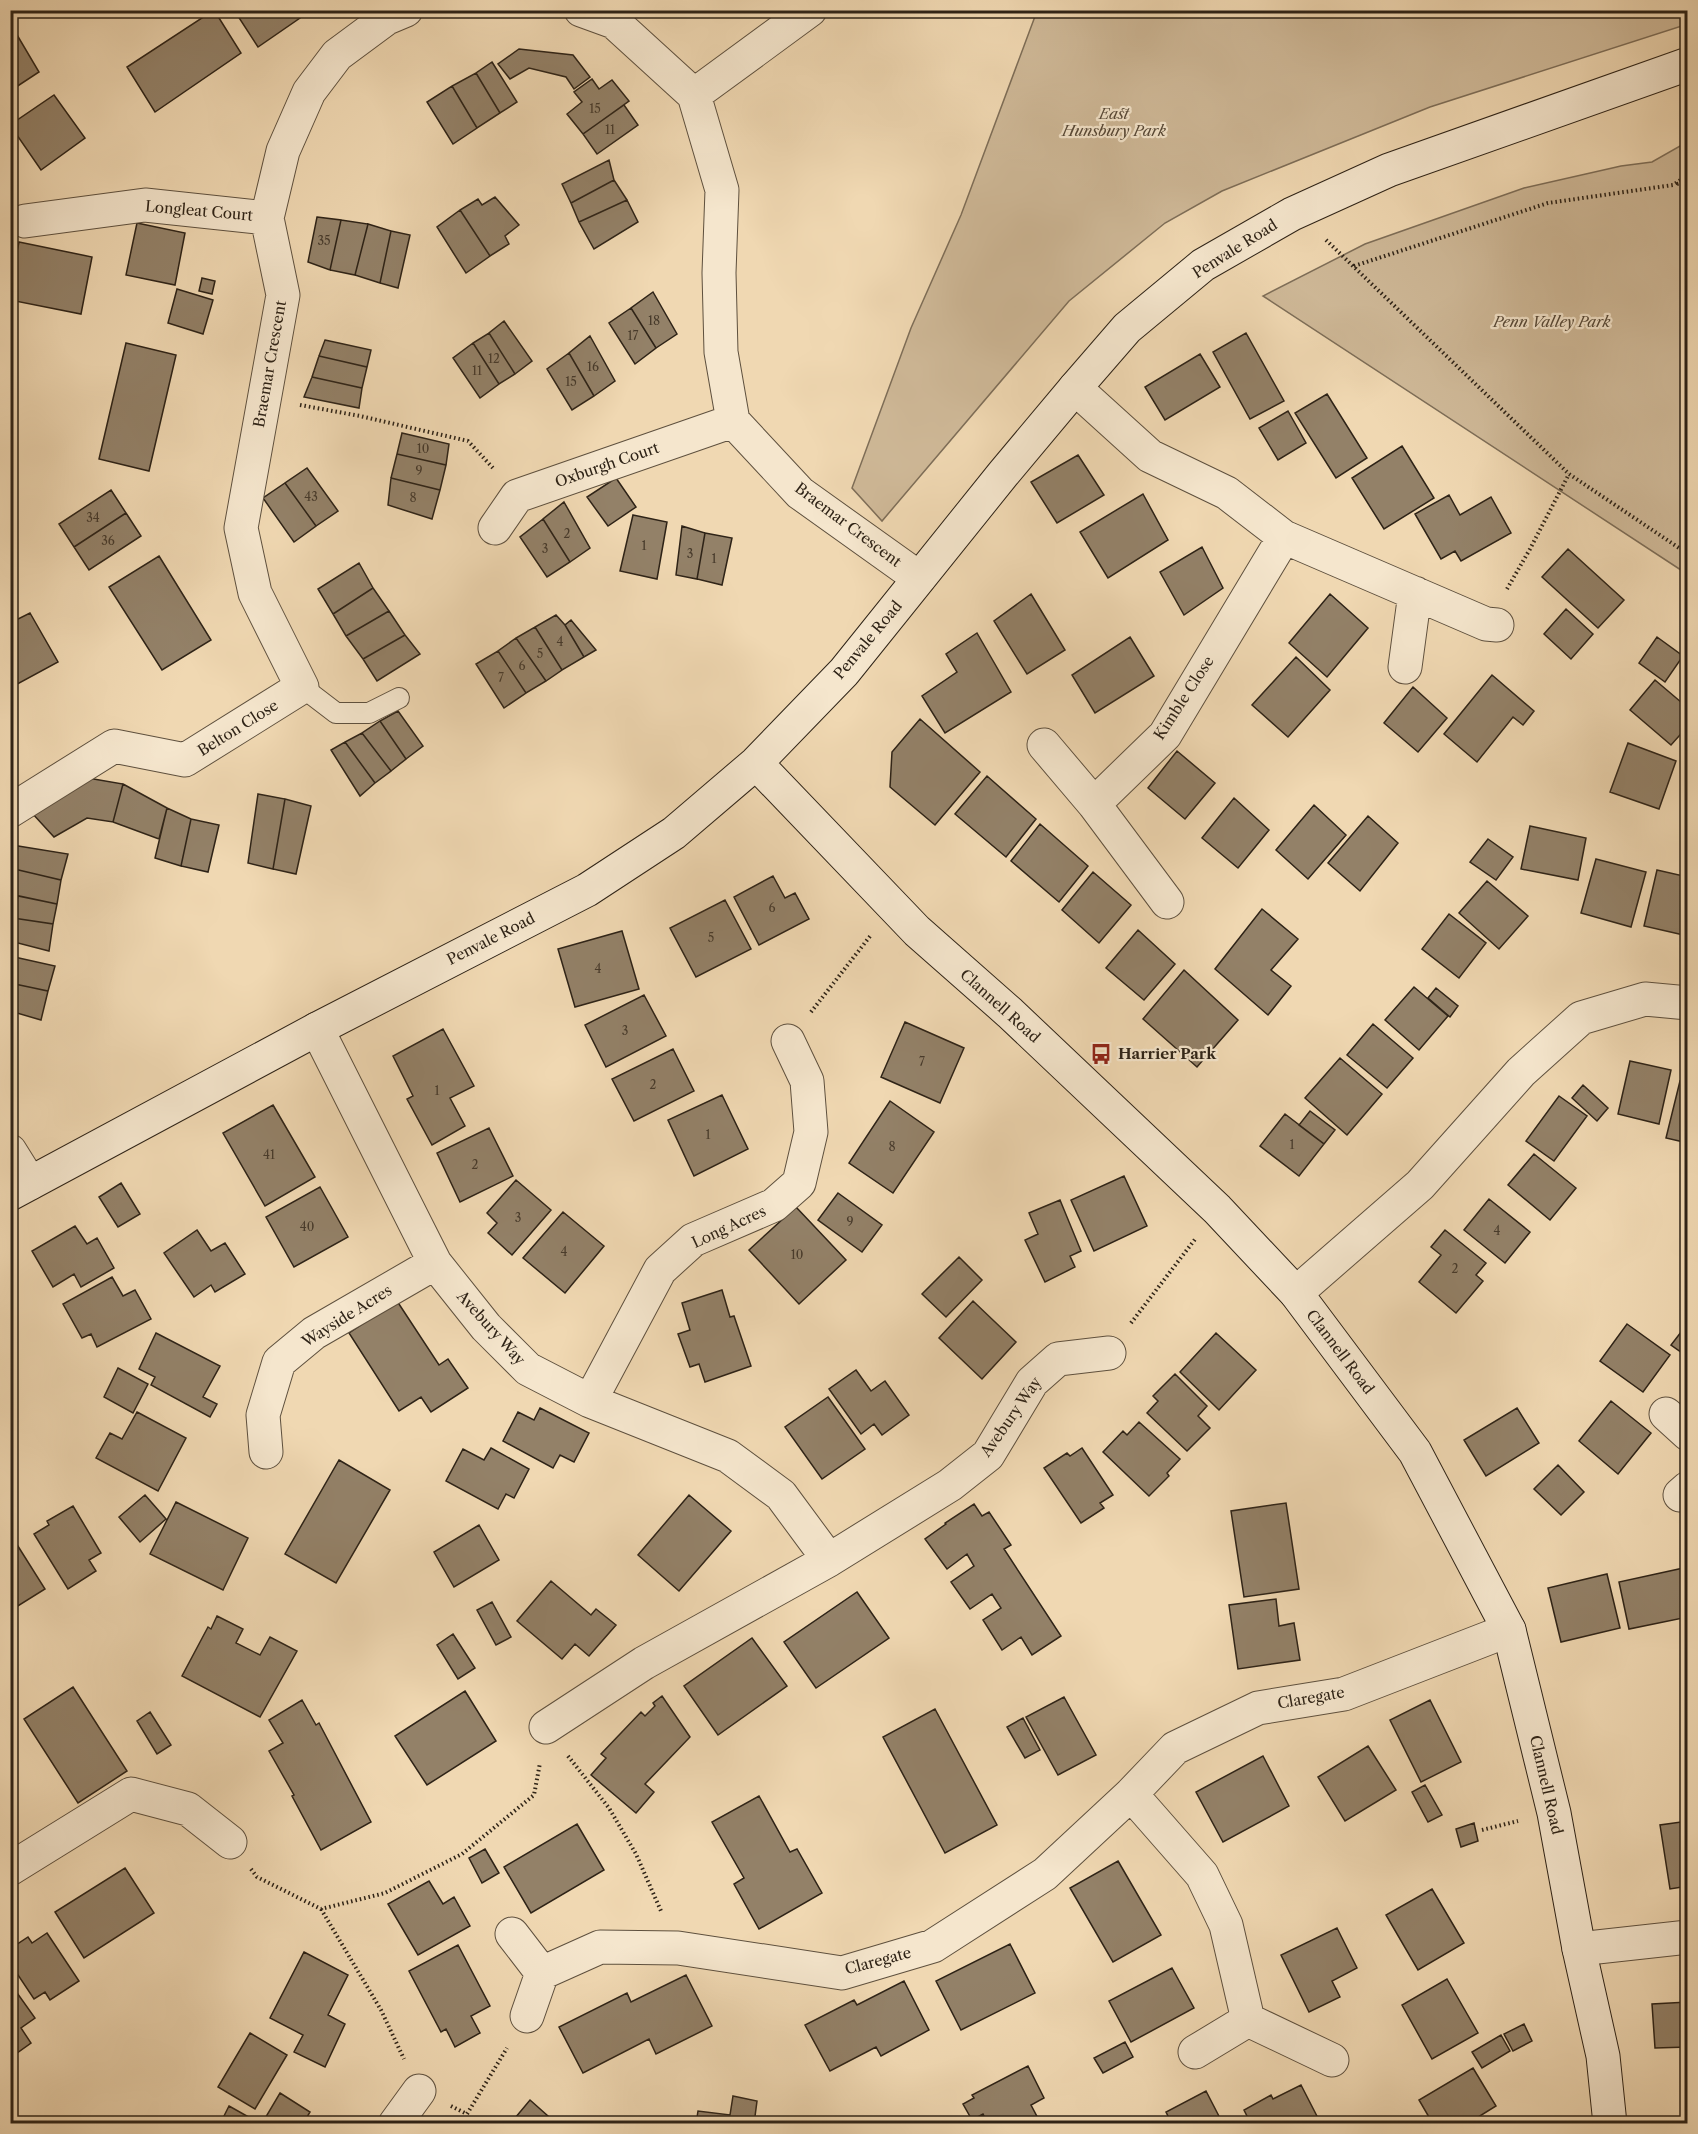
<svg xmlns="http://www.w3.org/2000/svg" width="1698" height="2134" font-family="'Libre Caslon Text',serif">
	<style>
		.green { fill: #cfb998; stroke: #7e6e58; stroke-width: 1.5 }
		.building { fill: #938168; stroke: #2e2317; stroke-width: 1.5 }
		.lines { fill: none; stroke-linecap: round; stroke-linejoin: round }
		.lane-casing { stroke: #5e503e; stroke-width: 22 }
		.street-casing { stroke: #5e503e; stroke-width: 35 }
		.secondary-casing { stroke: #2e2317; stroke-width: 35 }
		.path { stroke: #2e2317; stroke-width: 4; stroke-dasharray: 1.5 3; stroke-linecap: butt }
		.lane { stroke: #f5e6cd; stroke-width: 20 }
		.street { stroke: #f5e6cd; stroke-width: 33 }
		.secondary { stroke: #f5e6cd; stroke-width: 33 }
		.labels { text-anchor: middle; stroke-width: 4.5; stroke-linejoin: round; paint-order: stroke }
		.number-label { font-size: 12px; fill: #473a2b }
		.park-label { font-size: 15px; font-style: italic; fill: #564837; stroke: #f5e6cd }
		.street-label { font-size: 15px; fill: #2e2317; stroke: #f5e6cd }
		.poi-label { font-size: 15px; font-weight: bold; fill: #2e2317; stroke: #f5e6cd; text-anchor: start }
	</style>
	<rect width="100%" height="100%" fill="#f0d8b2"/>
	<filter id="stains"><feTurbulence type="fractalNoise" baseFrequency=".00333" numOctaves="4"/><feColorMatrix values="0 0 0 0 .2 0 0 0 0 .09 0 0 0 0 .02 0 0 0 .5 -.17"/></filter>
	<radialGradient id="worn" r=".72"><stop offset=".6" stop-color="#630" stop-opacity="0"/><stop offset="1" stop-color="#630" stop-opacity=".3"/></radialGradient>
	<path class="green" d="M1037,11L1687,10L1688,24L1430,107L1222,191L1165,223L1069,301L882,521L852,488L911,328L961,215Z
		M1687,142V574L1263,296L1365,244L1524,188L1621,166L1652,162Z"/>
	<path class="building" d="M214,10L241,53L155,112L127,67Z
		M234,10H296L300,18L258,47Z
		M10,23L39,72L10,91Z
		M519,49L573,55L590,77L574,89L566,77L529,68L510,79L498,64Z
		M492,62L517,102L500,113L476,73Z
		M476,73L500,113L477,128L452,86Z
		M592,79L599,89L612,80L629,101L583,134L567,114L582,102L574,92Z
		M452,86L477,128L453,144L427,102Z
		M54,95L85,138L41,170L10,125Z
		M624,105L638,125L597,154L583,134Z
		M609,160L614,180L571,203L562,184Z
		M614,180L627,200L579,222L571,203Z
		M495,197L519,225L505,236L509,244L490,256L460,210L478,199L482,205Z
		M627,200L638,222L594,249L579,222Z
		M460,210L490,256L466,273L437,227Z
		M317,217L341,220L330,270L308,262Z
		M341,220L368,224L355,275L330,270Z
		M137,223L185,233L175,285L126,275Z
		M368,224L391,231L380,283L355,275Z
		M391,231L410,235L398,288L380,283Z
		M19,242L92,257L81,314L10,300V284Z
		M202,278L215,281L212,294L199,291Z
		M177,289L213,300L203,334L168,323Z
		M653,292L677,334L656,348L631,308Z
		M631,308L656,348L635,364L609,323Z
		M504,321L532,361L515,374L489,333Z
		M489,333L515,374L499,384L473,343Z
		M1246,333L1284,401L1250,419L1213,352Z
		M590,336L615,381L594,396L569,353Z
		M325,340L371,350L367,367L319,356Z
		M126,343L176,355L149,471L99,459Z
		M473,343L499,384L480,398L453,358Z
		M569,353L594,396L572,410L547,369Z
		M1200,354L1220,387L1165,420L1145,387Z
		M319,356L367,367L362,388L312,377Z
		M312,377L362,388L359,408L304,397Z
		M1327,394L1367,458L1336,478L1295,413Z
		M1288,411L1306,443L1278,460L1259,428Z
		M402,433L449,444L446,465L397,454Z
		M1402,446L1434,498L1384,529L1352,478Z
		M397,454L446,465L440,490L391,478Z
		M1078,455L1104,495L1057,523L1031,482Z
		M307,468L338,511L316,526L285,483Z
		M391,478L440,490L432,519L388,505Z
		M616,478L636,507L608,526L587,497Z
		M285,483L316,526L294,542L263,498Z
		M111,490L126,513L74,547L59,524Z
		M1143,494L1168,540L1108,578L1080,532Z
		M1449,495L1460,515L1491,497L1511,533L1461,561L1455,551L1441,559L1415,514Z
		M564,502L590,548L570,562L543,519Z
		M126,513L141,536L89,570L74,547Z
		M633,515L667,522L657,579L620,571Z
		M543,519L570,562L547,577L520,537Z
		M682,526L705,533L697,579L676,575Z
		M705,533L732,538L722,585L697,579Z
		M1202,547L1223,588L1184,615L1160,572Z
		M1568,549L1624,600L1598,628L1542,577Z
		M159,556L211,640L162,670L109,587Z
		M359,563L373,588L333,614L318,589Z
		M373,588L389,611L346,636L333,614Z
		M1031,594L1065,650L1027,674L994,621Z
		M1330,594L1368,628L1327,677L1289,643Z
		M1566,609L1593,634L1571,659L1544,634Z
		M389,611L405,635L363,659L346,636Z
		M30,613L58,662L10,688V623Z
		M556,615L565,625L584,657L562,670L535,627Z
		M571,620L596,650L584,657L565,625Z
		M535,627L562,670L546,681L516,638Z
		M977,633L1011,692L945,733L922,696L957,672L946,654Z
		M405,635L420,654L377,681L363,659Z
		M1130,637L1154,676L1095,713L1072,675Z
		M1657,637L1683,656L1665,682L1639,663Z
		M516,638L546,681L526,693L498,651Z
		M498,651L526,693L504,708L476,664Z
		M1296,657L1330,690L1288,737L1252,705Z
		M1492,675L1534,711L1523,725L1513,717L1477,762L1444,734Z
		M1655,680L1688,708V726L1671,745L1630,710Z
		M1413,687L1447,718L1418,752L1384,723Z
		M398,711L423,746L406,759L380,721Z
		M920,719L980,772L935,825L890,787L892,752Z
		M380,721L406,759L391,771L362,733Z
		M362,733L391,771L375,783L345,742Z
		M345,742L375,783L360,796L331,750Z
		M1628,743L1676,761L1659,809L1610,792Z
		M1177,751L1215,783L1185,819L1148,788Z
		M987,776L1036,819L1006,857L955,814Z
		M82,777L123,784L113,822L87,818L54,837L31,812Z
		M123,784L167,808L159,839L113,822Z
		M258,794L285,799L273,869L248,863Z
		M1234,798L1269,830L1238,868L1202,838Z
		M285,799L311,806L296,874L273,869Z
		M1314,805L1346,835L1308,879L1276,850Z
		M167,808L191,819L181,866L155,858Z
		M1368,816L1398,843L1360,891L1328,863Z
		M191,819L219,825L208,872L181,866Z
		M1040,824L1088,866L1059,902L1011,861Z
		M1530,826L1586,838L1578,880L1521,869Z
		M1488,839L1513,857L1496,880L1470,862Z
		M12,845L68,854L61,880L10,868Z
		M1596,859L1646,872L1631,927L1581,913Z
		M10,868L61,880L57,904L10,894Z
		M1657,870L1688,877V936L1644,926Z
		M1093,872L1131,905L1099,943L1062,910Z
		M773,876L785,898L795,893L809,919L759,945L734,897Z
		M1487,881L1528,916L1499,949L1459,913Z
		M18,896L57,904L53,924L13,918Z
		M725,900L751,949L696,977L670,928Z
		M1262,909L1298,939L1271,970L1291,986L1268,1015L1215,969Z
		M1449,914L1486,943L1459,978L1422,949Z
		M13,918L53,924L49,951L10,941V925Z
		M1138,930L1175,964L1144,1000L1106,968Z
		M622,931L639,989L575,1007L558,949Z
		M10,956L55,966L48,991L10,983Z
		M1184,970L1238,1020L1197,1067L1143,1019Z
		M10,983L48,991L41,1020L10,1011Z
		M1414,987L1448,1016L1419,1050L1385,1020Z
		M1436,988L1458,1006L1450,1017L1428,998Z
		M644,995L666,1036L606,1067L585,1025Z
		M905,1022L964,1048L940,1103L881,1077Z
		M1373,1024L1413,1058L1387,1088L1347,1055Z
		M443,1029L474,1086L450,1098L465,1126L432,1145L407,1099L413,1096L393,1056Z
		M673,1049L694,1091L634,1121L612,1079Z
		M1340,1058L1382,1094L1347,1135L1305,1098Z
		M1630,1061L1671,1070L1659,1124L1618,1114Z
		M1680,1081L1688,1083V1143L1666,1138Z
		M1583,1085L1608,1108L1597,1121L1572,1098Z
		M722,1095L748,1149L694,1176L668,1120Z
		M1559,1096L1587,1116L1554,1161L1526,1141Z
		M890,1101L934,1132L893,1193L849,1163Z
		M273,1105L315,1177L265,1206L223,1133Z
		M1310,1111L1335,1130L1324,1144L1299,1125Z
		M1285,1114L1324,1144L1299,1176L1260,1146Z
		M489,1128L513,1176L460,1202L437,1153Z
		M1534,1154L1576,1188L1550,1220L1508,1185Z
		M1124,1176L1147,1226L1094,1251L1071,1200Z
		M516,1180L551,1210L512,1255L488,1233L497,1223L487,1213Z
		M121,1183L140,1214L118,1227L99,1197Z
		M320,1187L348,1237L294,1267L266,1217Z
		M838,1193L882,1225L862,1252L818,1220Z
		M1489,1199L1530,1232L1505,1263L1464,1230Z
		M1060,1200L1081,1251L1070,1256L1075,1267L1045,1282L1025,1240L1038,1234L1029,1213Z
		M796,1207L846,1260L799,1304L749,1250Z
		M563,1212L604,1246L565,1293L523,1258Z
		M75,1226L87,1244L97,1238L114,1268L81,1287L74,1274L53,1287L32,1251Z
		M197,1230L211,1251L225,1243L245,1274L215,1292L211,1285L194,1297L164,1253Z
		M1445,1230L1486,1263L1476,1275L1483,1281L1456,1313L1419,1282L1441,1255L1431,1247Z
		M959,1257L982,1280L946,1317L922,1294Z
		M112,1277L123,1296L135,1290L151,1319L97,1347L91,1334L82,1338L63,1304Z
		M722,1290L730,1317L734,1316L751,1366L705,1382L699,1364L690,1367L678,1334L690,1330L682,1303Z
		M397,1301L439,1365L448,1359L468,1388L431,1412L421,1397L399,1411L349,1333Z
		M973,1301L1016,1342L982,1379L939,1338Z
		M1688,1323V1357L1671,1345Z
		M1627,1324L1670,1355L1643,1392L1600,1361Z
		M156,1333L220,1366L203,1397L217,1404L210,1417L151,1385L155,1377L139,1369Z
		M1216,1333L1256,1370L1219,1410L1180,1372Z
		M118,1368L148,1384L133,1413L104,1397Z
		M856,1370L871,1391L885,1381L909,1415L882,1435L874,1424L861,1434L829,1389Z
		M1175,1374L1207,1406L1198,1416L1210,1428L1187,1451L1147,1413L1158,1401L1153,1396Z
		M828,1397L865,1449L822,1479L785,1427Z
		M1611,1401L1651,1433L1618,1474L1579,1441Z
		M540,1408L589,1433L574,1462L560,1455L553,1468L503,1441L518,1412L534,1420Z
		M1517,1408L1539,1443L1486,1476L1464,1440Z
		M137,1412L186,1438L158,1491L96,1458L110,1433L122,1439Z
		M1139,1422L1180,1459L1167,1473L1169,1476L1149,1496L1103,1452L1123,1431L1127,1435Z
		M491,1448L529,1469L514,1498L506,1494L498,1509L446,1481L463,1449L484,1460Z
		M1082,1448L1113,1495L1100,1503L1104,1508L1081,1523L1044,1468L1067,1453L1070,1456Z
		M339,1460L390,1490L336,1583L285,1554Z
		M1558,1465L1584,1492L1561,1515L1534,1489Z
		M145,1495L166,1519L140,1542L119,1517Z
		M689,1495L731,1531L679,1591L638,1555Z
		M176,1502L248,1538L223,1590L150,1554Z
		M1286,1503L1299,1589L1244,1597L1231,1511Z
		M974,1504L982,1516L989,1512L1011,1545L1004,1549L1061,1636L1032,1655L1021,1637L1002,1650L983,1620L1001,1608L992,1594L970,1609L951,1582L974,1566L967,1554L947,1569L925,1539L946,1524L945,1523Z
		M73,1506L101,1553L89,1560L96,1571L68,1589L34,1534L49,1525L47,1521Z
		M479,1525L499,1560L454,1587L434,1552Z
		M16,1543L45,1589L13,1609L10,1605V1546Z
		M1688,1567V1617L1629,1629L1619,1582Z
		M1607,1574L1620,1628L1561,1642L1548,1588Z
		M551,1581L591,1615L596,1609L616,1625L589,1656L575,1644L562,1659L517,1621Z
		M857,1592L889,1638L816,1688L784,1642Z
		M1276,1599L1279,1626L1294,1623L1300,1660L1238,1669L1229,1605Z
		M492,1602L511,1637L496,1645L477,1610Z
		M217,1616L243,1629L236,1643L260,1655L270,1637L297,1651L260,1717L182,1676L208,1627L211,1629Z
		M453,1634L475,1668L458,1679L437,1645Z
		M752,1638L787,1686L718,1735L684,1686Z
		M73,1687L127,1771L78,1803L24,1719Z
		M465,1691L496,1741L427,1785L395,1736Z
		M662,1696L690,1737L645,1784L654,1792L636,1813L591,1775L606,1758L601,1754L641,1712L645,1716L655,1706L653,1703Z
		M1064,1697L1096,1755L1058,1775L1026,1717Z
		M302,1700L316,1725L319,1723L371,1822L321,1850L292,1796L294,1795L269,1751L283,1743L269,1720Z
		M1430,1700L1461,1762L1421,1782L1390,1720Z
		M935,1709L997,1825L945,1853L883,1737Z
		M150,1712L171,1745L157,1754L137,1721Z
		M1023,1718L1040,1750L1025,1758L1007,1727Z
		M1368,1746L1396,1790L1345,1821L1318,1777Z
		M1263,1756L1289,1806L1223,1842L1196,1792Z
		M1425,1785L1442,1815L1428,1822L1412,1792Z
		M759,1796L790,1852L797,1849L822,1893L759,1929L734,1884L744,1878L712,1822Z
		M1688,1821V1886L1670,1889L1660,1825Z
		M1474,1823L1478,1841L1461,1847L1456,1829Z
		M577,1824L604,1870L531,1913L504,1867Z
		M485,1849L499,1873L482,1883L469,1858Z
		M1118,1861L1161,1935L1113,1962L1070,1888Z
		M125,1868L154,1913L84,1958L55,1912Z
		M429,1881L443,1904L454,1897L470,1926L418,1955L388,1904Z
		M1432,1889L1464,1943L1418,1970L1386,1915Z
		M1337,1928L1357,1968L1332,1981L1340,1997L1309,2012L1281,1955Z
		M47,1933L79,1981L50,2000L45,1992L34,1999L10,1963V1949L28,1937L32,1943Z
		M1010,1944L1035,1993L961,2030L936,1981Z
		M458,1945L490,2006L471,2016L480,2033L455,2047L446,2029L441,2032L409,1971Z
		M304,1952L348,1975L328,2015L345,2024L325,2067L294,2052L303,2035L270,2018Z
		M1172,1968L1194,2008L1131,2042L1109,2001Z
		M686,1975L712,2026L656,2054L649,2039L583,2073L559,2027L627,1993L631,2002Z
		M1447,1979L1478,2033L1432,2059L1402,2005Z
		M904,1981L929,2030L881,2056L876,2047L830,2071L805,2025L854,2000L857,2005Z
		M10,1983L35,2018L21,2028L31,2043L10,2058Z
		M1688,2002V2047L1655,2048L1652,2004Z
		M1524,2024L1532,2041L1513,2051L1504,2034Z
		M250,2033L287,2055L255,2109L218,2087Z
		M1501,2035L1510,2051L1482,2068L1472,2052Z
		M1125,2042L1133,2057L1103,2073L1094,2058Z
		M1028,2066L1044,2098L1031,2105L1041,2124H988L983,2114L972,2120L963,2104L974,2098L972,2095Z
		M1473,2068L1496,2106L1467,2124H1433L1419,2100Z
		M1301,2085L1321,2124H1251L1244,2110L1271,2095L1273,2099Z
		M1206,2091L1223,2124H1172L1166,2112Z
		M280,2093L310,2112L303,2124H269L264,2120Z
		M733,2096L757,2101L754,2124H696L698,2111L730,2115Z
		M530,2100L557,2124H510Z
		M229,2106L261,2124H220Z"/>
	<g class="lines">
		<defs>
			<path id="lane" d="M302,687L336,713H369L399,698"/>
			<path id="street" d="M581,10L614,22L694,95L722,190L719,273L721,352L733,421L800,493L919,578
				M694,95L810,10
				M25,221L145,205L267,218
				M1075,388L1150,456L1227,493L1284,537L1486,624L1497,625
				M495,528L517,496L733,421
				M1405,667L1415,593
				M1044,745L1094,804
				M10,811L114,746L185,760L302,687L255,593L241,528L283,295L267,218L283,151L309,92L337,55L387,18L406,10
				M1167,902L1094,804L1165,735L1284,537
				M317,1029L435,1263L486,1327L528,1369L590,1401L728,1456L781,1495L829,1560
				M10,1151L30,1183
				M1296,1293L1420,1185L1521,1072L1581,1018L1645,999L1688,1003
				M590,1401L660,1270L693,1240L774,1205L799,1183L811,1132L807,1081L788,1041
				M1666,1414L1688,1434
				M266,1452L263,1415L279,1362L314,1333L435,1263
				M1680,1495L1688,1488
				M546,1727L644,1663L829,1560L950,1485L988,1455L1032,1382L1058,1359L1109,1353
				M1131,1794L1202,1875L1226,1925L1248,2020
				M10,1869L131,1794L188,1809L230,1842
				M512,1934L542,1973L527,2016
				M1579,1949L1688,1937
				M542,1973L600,1947L678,1948L842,1973L933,1946L1045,1874L1131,1794L1175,1748L1258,1708L1344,1694L1509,1630
				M1195,2052L1248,2020L1332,2060
				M395,2124L419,2091"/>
			<path id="secondary" d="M756,763L917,931L1010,1013L1217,1209L1296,1293L1415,1452L1509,1630L1554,1813L1579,1949L1603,2056L1610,2124
				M10,1194L317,1029L587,890L674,833L756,763L844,672L1003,474L1075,388L1127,328L1203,265L1292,214L1389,170L1688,64"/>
		</defs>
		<use href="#lane" class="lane-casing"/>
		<use href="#street" class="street-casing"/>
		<use href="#secondary" class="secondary-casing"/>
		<path class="path" d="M1677,184L1688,181
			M1326,240L1569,474L1688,554
			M1354,266L1548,203L1673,185L1688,175
			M300,405L360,416L468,441L493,468
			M1507,589L1530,549L1569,474
			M811,1012L871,935
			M1131,1323L1196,1238
			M568,1756L609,1808L636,1854L661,1911
			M1482,1830L1518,1821
			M251,1869L257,1877L321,1909L385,1893L462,1854L534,1795L540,1763
			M321,1909L381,2010L404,2059
			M451,2106L467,2114L507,2048"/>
		<use href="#lane" class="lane"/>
		<use href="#street" class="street"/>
		<use href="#secondary" class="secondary"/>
	</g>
	<defs>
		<symbol id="bus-bare" viewBox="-9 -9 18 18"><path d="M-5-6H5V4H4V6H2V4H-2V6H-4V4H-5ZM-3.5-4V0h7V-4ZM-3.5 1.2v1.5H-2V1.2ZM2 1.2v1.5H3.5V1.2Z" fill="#8f2418" stroke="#f5e6cd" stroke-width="2.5" paint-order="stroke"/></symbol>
	</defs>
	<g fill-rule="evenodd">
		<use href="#bus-bare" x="1086" y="1039" width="30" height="30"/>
	</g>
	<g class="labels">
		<g class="number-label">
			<text x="595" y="113">15</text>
			<text x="610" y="134">11</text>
			<text x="324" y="245">35</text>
			<text x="654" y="325">18</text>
			<text x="633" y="340">17</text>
			<text x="494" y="363">12</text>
			<text x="593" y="371">16</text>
			<text x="477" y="375">11</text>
			<text x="571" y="386">15</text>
			<text x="423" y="453">10</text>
			<text x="419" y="475">9</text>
			<text x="311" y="501">43</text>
			<text x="413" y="502">8</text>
			<text x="93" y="522">34</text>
			<text x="567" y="538">2</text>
			<text x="108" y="545">36</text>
			<text x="644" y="550">1</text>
			<text x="545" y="553">3</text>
			<text x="690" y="558">3</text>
			<text x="714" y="563">1</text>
			<text x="560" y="646">4</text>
			<text x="540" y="658">5</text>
			<text x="522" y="670">6</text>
			<text x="501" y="682">7</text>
			<text x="772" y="912">6</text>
			<text x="711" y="942">5</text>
			<text x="598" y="973">4</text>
			<text x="625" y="1035">3</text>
			<text x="922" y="1066">7</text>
			<text x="653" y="1089">2</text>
			<text x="437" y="1095">1</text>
			<text x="708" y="1139">1</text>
			<text x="1292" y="1149">1</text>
			<text x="892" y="1151">8</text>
			<text x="269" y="1159">41</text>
			<text x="475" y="1169">2</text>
			<text x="518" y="1222">3</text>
			<text x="850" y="1226">9</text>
			<text x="307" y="1231">40</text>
			<text x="1497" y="1235">4</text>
			<text x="564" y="1256">4</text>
			<text x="797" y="1259">10</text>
			<text x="1455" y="1273">2</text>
		</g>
		<g class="park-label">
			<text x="1114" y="119">East<tspan x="1114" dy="17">Hunsbury Park</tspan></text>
			<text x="1552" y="327">Penn Valley Park</text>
		</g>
		<g class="street-label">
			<text transform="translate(199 211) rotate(5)" y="5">Longleat Court</text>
			<text transform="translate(1235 249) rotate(-32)" y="5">Penvale Road</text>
			<text transform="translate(270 364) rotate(-80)" y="5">Braemar Crescent</text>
			<text transform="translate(607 465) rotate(-19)" y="5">Oxburgh Court</text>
			<text transform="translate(848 525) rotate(37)" y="5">Braemar Crescent</text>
			<text transform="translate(868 640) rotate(-50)" y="5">Penvale Road</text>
			<text transform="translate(1184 698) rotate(-57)" y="5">Kimble Close</text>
			<text transform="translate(238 728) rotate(-32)" y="5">Belton Close</text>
			<text transform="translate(491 939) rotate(-27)" y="5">Penvale Road</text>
			<text transform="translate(1000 1006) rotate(42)" y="5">Clannell Road</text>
			<text transform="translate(729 1227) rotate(-25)" y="5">Long Acres</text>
			<text transform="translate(347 1316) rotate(-32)" y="5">Wayside Acres</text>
			<text transform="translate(491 1328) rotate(48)" y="5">Avebury Way</text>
			<text transform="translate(1340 1352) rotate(53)" y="5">Clannell Road</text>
			<text transform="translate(1011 1417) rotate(-55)" y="5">Avebury Way</text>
			<text transform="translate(1311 1698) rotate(-10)" y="5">Claregate</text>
			<text transform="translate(1546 1785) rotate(77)" y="5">Clannell Road</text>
			<text transform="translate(878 1961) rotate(-15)" y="5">Claregate</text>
		</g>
		<g class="poi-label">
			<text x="1118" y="1059">Harrier Park</text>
		</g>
	</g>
	<rect width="1698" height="2134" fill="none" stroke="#f0d8b2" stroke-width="36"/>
	<rect x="12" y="12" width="1674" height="2110" fill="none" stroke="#2e2317" stroke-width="3"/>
	<rect x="18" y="18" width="1662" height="2098" fill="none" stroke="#2e2317" stroke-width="1.5"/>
	<rect width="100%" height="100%" filter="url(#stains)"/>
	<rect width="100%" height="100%" fill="url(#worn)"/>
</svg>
